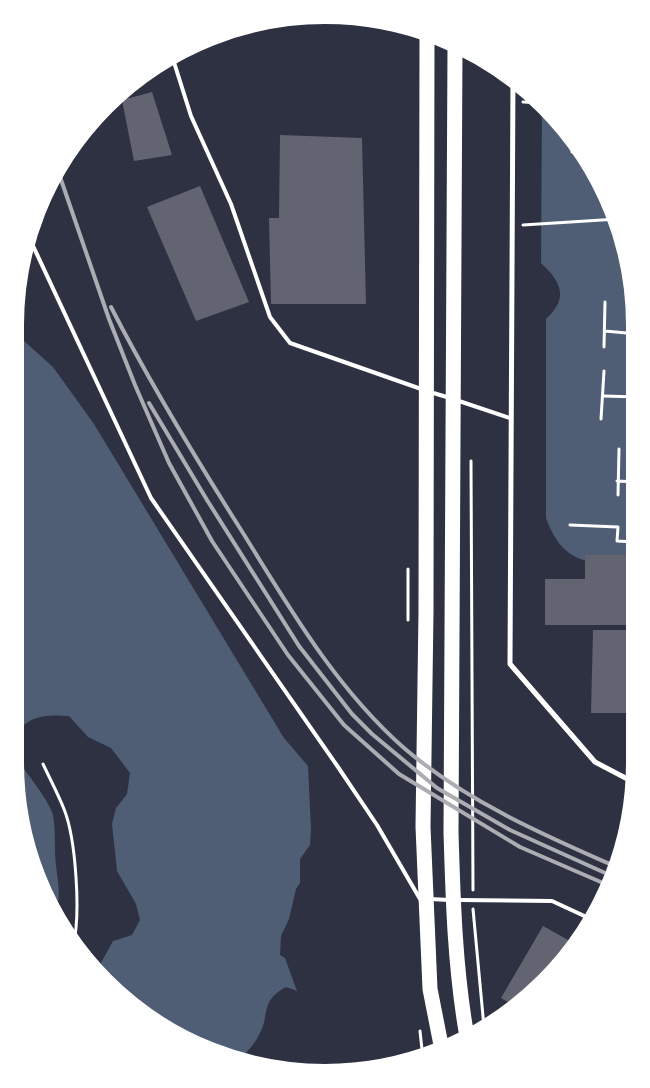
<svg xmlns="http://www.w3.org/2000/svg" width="650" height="1088" font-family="'Crimson Pro',serif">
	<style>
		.water { fill: #4f5d75 }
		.building { fill: #626471 }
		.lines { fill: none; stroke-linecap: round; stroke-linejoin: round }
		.path { stroke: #fff; stroke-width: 3 }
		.service { stroke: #fff; stroke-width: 4 }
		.minor { stroke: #fff; stroke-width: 5 }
		.motorway { stroke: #fff; stroke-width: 15 }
		.rail { stroke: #abadb3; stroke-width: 4 }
		.rim { fill: none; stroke: #fff; stroke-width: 6 }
	</style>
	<rect width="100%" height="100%" fill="#2d3142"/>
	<path class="water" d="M542,101L595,169L621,225L637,304V569C592,561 564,568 546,518V319C570,297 560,281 541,263Z
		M13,331L53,367L94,424L284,738L308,766L311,829L310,845L300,859V883L296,889L289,919L281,936L280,955L285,958L297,991L286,987C260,1001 270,1014 260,1033C255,1044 246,1053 238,1061L225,1059L135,1011L96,972L113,941L132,935L140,920L136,904L117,871L112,824L116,808L127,794L130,773L111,748L88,737L69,716C41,714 19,717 13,747Z
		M13,754C23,768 49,800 53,815C56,832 54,848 56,865C58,884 61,894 56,914L29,863Z"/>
	<path class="building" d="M152,92L172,155L134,161L122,100Z
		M280,135L362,138L366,304H271L269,218H279Z
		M200,186L249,302L196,321L147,207Z
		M585,555H637V625H545V579H585Z
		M593,630H637V744L626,743L627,713H591Z
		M543,926L577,945L518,1008L501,998Z"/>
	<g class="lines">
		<path class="path" d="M523,102L545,103
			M572,152L573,139
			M523,225L618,219
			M605,331L637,334
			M604,347L605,302
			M604,396L637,397
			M601,419L604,371
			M471,461L473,890
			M617,481L637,482
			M618,495L619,449
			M570,525L618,527L617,541L637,542
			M408,620V569
			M43,764C50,779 58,794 64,809C76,839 81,915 73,946
			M473,909L484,1027
			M420,1031L423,1059"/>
		<path class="service" d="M172,56L191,116L231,204L270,317L290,343L424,390
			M27,233L151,498L338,767L377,825L420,899
			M430,392L450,398
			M456,400L510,418
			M429,899L450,900
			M457,900L552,901L593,920"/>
		<path class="minor" d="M513,77L510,664L595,762L637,784"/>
		<path class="motorway" d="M427,35L426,611L423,827L430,989L442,1050
			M455,47L451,832C453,901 455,969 467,1037"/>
		<path class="rail" d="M57,168L109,319L135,385L169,463L212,541L288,655L344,725L399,774L520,847L610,886
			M111,307C151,385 196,459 243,533C290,609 336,688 404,748C467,802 544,835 619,868
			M149,403L207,500L299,646L352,714L372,734L437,788L510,830L614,877"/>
	</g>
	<path d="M0 0H650V1088H0ZM325 21H325A304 304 0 0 1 629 325V763A304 304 0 0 1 325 1067H325A304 304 0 0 1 21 763V325A304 304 0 0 1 325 21Z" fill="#fff" fill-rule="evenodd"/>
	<path class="rim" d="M325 21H325A304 304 0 0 1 629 325V763A304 304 0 0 1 325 1067H325A304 304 0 0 1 21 763V325A304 304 0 0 1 325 21Z"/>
</svg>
